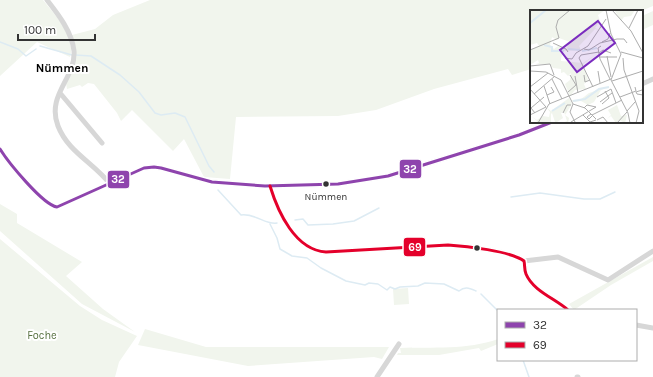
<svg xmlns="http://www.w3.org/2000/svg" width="653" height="377" font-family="Karla,sans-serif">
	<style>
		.green { fill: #f1f5ed }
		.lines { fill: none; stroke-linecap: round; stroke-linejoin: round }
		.stream { stroke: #ddebf3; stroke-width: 1.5 }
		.street { stroke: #d7d7d7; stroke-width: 5 }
		.bus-1-casing { stroke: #fff; stroke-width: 6 }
		.bus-2-casing { stroke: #fff; stroke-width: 6 }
		.bus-1 { stroke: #8e44ad; stroke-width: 3 }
		.bus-2 { stroke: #e4002b; stroke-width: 3 }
		.bus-dot { fill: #333; stroke: #fff; stroke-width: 1.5 }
		.labels { text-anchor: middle; stroke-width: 4; stroke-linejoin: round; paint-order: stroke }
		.bus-label { font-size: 10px; fill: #333; stroke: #fff }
		.park-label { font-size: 11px; fill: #56703f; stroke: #fff }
		.neighbourhood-label { font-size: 12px; font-weight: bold; fill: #000; stroke: #fff }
		.inset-river { fill: none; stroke: #ddebf3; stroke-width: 2 }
		.inset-road { fill: none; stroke: #adadad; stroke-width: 1 }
		.view { fill: #7b2cbf; fill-opacity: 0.15; stroke: #7b2cbf; stroke-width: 2 }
		.inset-edge { fill: none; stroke: #333; stroke-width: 2 }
		.line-badge { stroke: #fff; stroke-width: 1.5 }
		.badge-label { font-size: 11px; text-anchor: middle; font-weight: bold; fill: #fff }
	</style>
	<rect width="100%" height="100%" fill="#fff"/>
	<path class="green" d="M0,0H43C55,15 76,37 70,57L37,42L0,76Z
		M150,0H653V6L641,11H531V69L512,75L508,69L434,89L376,110L338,116L236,117L230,179L204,177L184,139L173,151L132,110L121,121L117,113L94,84L88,83L82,87L80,85L67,89L66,83L72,66V35L95,29L113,15Z
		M653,11V25L642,30V16Z
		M0,204L17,214V223L82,262L66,276L103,309L135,332L82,304L0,231Z
		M0,239L80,306L102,320L137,336L119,362L115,377H0Z
		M653,257V261L611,285L574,310L569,304Z
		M408,288L409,304L394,305L393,289Z
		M145,329L206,347H389L382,359L374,357L248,366L138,345Z
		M498,339V344L481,351L479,348L439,355H397L398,353H401L400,348C433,347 467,350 498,339Z"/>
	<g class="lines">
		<path class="stream" d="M0,42L18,49L26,56L36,49
			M40,46L72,55
			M75,55L91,56L120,75L139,92L155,113L161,115L175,113L185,117L209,166L214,172
			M218,190L241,215C256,213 265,225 277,223
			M511,197L540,193L584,199H600L615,192
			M295,220L303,219L308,225L333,224L354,221L379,208
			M270,224L277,238L280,249L292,256L307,258L321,268L346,281L365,285L369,283L378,284L387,290L390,287L395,289L400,287L418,286L425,283L444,284L459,291C465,286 469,288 476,291
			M481,294L498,311
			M523,360L529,377"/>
		<path class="street" d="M47,0C58,14 72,32 74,51C76,78 46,95 58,126C68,152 94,163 110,184
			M642,84L653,79
			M60,93L102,143
			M0,149C8,162 43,205 57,207L144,168L154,167L161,168L212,182L265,186L338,184L388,176L519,135L552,122
			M270,186C278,212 295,250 326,252L448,245C465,246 511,251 524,261C525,265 524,269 526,274C533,291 556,299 568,310
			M524,261L558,257L608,280L653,251
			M636,325L653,328
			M377,377L399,344
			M577,377H578"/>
		<defs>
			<path id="bus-1" d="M0,149C8,162 43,205 57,207L144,168L154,167L161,168L212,182L265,186L338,184L388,176L519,135L552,122"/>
			<path id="bus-2" d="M270,186C278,212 295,250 326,252L448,245C465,246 511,251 524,261C525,265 524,269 526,274C533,291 556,299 568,310"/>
		</defs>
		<use href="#bus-1" class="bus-1-casing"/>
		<use href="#bus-2" class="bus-2-casing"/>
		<use href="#bus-1" class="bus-1"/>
		<use href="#bus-2" class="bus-2"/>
	</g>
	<g class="bus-dot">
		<circle cx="326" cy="184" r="3.5"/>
		<circle cx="477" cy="248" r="3.5"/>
	</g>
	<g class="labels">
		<g class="bus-label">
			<text x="326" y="200">Nümmen</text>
		</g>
		<g class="park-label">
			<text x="42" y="339">Foche</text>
		</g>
		<g class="neighbourhood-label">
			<text x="62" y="72">Nümmen</text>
		</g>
	</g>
	<g transform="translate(530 10)">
		<rect width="113" height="113" fill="#fff"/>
		<path d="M0,0H75L68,5L70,11L65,18L69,20L65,19L49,36L51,40L34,41L31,48V51L53,53L68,43L53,54L58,70L54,74L56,79L45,80L40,86L35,74L40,70L41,63L38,66L34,62L31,63V59L23,58L20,54H6L9,53L8,50L0,55V40L9,36L7,33L0,35ZM22,27L27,30L29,28L40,32L36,39L28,36L24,39L20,35ZM94,0H105L101,6L94,7L91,11L85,1ZM80,76L71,80L64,92L58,95L51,91L43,92L42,90H50L59,83ZM39,88L42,94L35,105L39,108L38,113H33L37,111L34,102L31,103L33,108L27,112H25L22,103L21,104V113H6L7,111L6,110L1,106L7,110L13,106L19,107L20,102L16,97L21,101ZM87,95L91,106L97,105L95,113L89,110L86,113L81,106L77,109L81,105L78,100Z" fill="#f1f5ed" fill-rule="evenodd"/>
		<path class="inset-river" d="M0,13L16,0M14,35L22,37V41H34M38,39L50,40M52,41L67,38M43,91L55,89L69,79L79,77M22,101L35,93"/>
		<path class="inset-road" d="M76,0L81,24M82,0L101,21L113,43M99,18L108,0M81,24L91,44L81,70L98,103L100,113M72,32L78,29L80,23M23,33L36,39L38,42M71,36L68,38L70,49L80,69M54,39L59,40L70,33L87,29H94L97,33M0,40L29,28L26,17L28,10L40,0M91,42L113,48M69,43L73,40L81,43M77,46L81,67M69,47H87M35,48L42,49L46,43L58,36L76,9M93,48L94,60L109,101L106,113M0,56L20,54L24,65M0,61L16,62L31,70L43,94L55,98L66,109M68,61L70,73M54,65L55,72L60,70M45,66L48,83M22,69L32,89M82,71L113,61M14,76L20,94M0,77L18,63M63,77L49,48L51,45L69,42M0,79L16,97L0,105M112,80L106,82L107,84L113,85M38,82L46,75L40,65M4,84L25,66M17,85L24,82L21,77M67,87L81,79L86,93M90,87L106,81L105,77M70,92L82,83M43,94L40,102L45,112M72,94L79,88L75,81M97,101L105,92M5,103L1,98L14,87M33,103L37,95H41M61,104L57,107L59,109L62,106M53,105L60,112L66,110M62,105L92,90M67,110L73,107L78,113M41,112L66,97L57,95L54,98M8,113L19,94L81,69M87,113L97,102"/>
		<path class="view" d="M68,11L85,33L47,62L30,40Z"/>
		<rect width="113" height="113" class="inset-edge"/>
	</g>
	<g class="line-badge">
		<rect x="399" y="159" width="23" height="20" rx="4" fill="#8e44ad"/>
		<rect x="107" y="170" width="23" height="19" rx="4" fill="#8e44ad"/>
		<rect x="403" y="237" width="23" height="20" rx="4" fill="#e4002b"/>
	</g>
	<g class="badge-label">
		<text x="410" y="173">32</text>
		<text x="118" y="183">32</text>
		<text x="415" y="251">69</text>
	</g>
	<rect x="497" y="309" width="140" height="52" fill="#ffffff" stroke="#adadad"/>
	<rect x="505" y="322" width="20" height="6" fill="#8e44ad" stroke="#adadad"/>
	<text x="533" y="329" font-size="12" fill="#333333">32</text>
	<rect x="505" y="342" width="20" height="6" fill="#e4002b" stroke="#adadad"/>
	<text x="533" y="349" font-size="12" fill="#333333">69</text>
	<path d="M18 34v6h77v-6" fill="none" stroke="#333333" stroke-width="2"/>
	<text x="24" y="34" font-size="12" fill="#333333" stroke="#ffffff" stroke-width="3" paint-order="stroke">100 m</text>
</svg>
